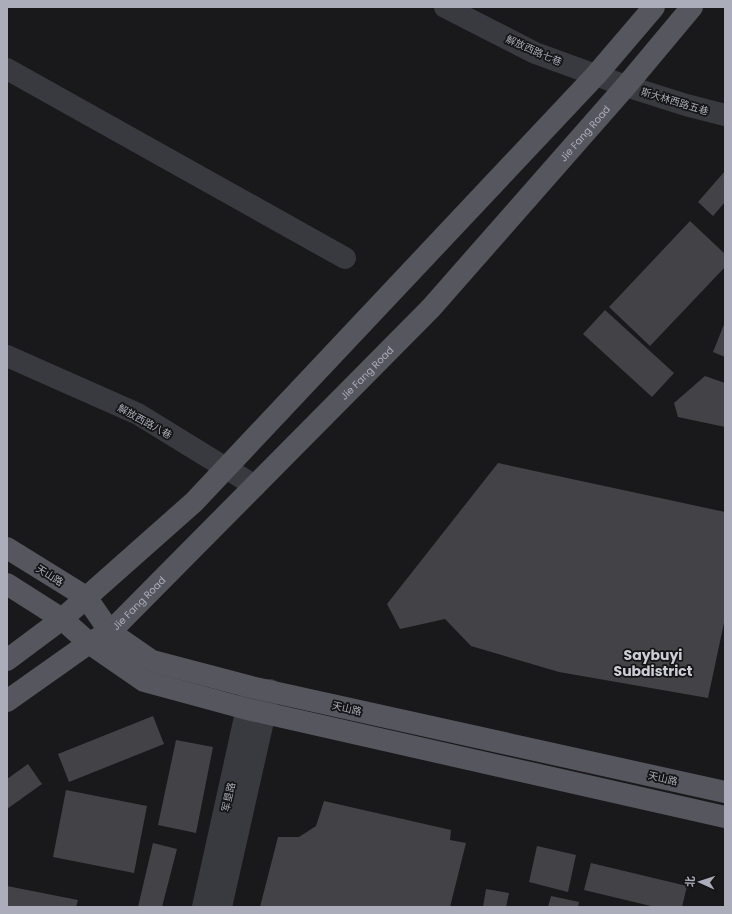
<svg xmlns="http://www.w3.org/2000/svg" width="732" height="914" font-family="Poppins,'Noto Sans SC',sans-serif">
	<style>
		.building { fill: #434347 }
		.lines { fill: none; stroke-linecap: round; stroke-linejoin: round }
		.minor { stroke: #393a3f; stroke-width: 22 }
		.major { stroke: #55565e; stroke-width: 22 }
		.labels { text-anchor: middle; stroke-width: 3.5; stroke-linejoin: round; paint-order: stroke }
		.street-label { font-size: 10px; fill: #abaeba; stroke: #141315 }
		.district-label { font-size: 14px; font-weight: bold; fill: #cccdd6; stroke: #141315 }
	</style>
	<rect width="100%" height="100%" fill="#19181a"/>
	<path class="building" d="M725,171V202L713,216L698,202Z
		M690,221L725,254V267L650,346L609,307Z
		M605,310L674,373L652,397L583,334Z
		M725,322V357L713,352Z
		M705,376L725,383V427L678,417L674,403Z
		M498,463L725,512V618L708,698L559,672L471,646L445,619L400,629L387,604Z
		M153,716L164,744L69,782L58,754Z
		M176,740L213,747L196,833L158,825Z
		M28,764L42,784L7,809V779Z
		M66,790L147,806L134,873L53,857Z
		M324,801L451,830L450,840L466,843L450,907H260L278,837H299L316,826Z
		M153,843L177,849L162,907H138Z
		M537,846L576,855L568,892L529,882Z
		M591,863L687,886L682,907H655L584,890Z
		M7,886L78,900L76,907H7Z
		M486,889L509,893L506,907H483Z
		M551,896L579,902L578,907H548Z"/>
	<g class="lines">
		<path class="minor" d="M445,7L535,53L626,86L686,105L725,115
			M7,69L345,258
			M7,356L138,414L255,486
			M203,907L251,690
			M221,907L270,690"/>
		<g class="major">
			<path d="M7,548L86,597L110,632L152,661L251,687L725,792"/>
			<path d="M7,584L62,619L89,643L144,681L247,709L725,817"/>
			<path d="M7,660L62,619L194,502L596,75L654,7"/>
			<path id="s1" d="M7,701L89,643L110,632L431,308L626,86L692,7"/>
		</g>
	</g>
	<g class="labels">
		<g class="street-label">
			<text transform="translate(534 50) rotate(24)" y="4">解放西路七巷</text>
			<text transform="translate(675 101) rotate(17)" y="4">斯大林西路五巷</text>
			<text dy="4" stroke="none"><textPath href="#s1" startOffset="813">Jie Fang Road</textPath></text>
			<text dy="4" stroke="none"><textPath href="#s1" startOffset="489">Jie Fang Road</textPath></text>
			<text transform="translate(145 421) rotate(29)" y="4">解放西路八巷</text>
			<text transform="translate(50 575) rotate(32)" y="4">天山路</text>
			<text dy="4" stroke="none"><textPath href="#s1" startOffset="165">Jie Fang Road</textPath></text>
			<text transform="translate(347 708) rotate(13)" y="4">天山路</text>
			<text transform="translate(663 778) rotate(13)" y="4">天山路</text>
			<text transform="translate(228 797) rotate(-77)" y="4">军垦路</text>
		</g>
		<g class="district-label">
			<text x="653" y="660">Saybuyi<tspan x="653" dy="16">Subdistrict</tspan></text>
		</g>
	</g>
	<rect width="732" height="914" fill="none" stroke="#abaeba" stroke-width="16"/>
	<g transform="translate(700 882) rotate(273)" stroke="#141315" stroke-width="3" paint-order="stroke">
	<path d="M0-3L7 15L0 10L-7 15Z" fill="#abaeba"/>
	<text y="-6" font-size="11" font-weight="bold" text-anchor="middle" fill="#abaeba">北</text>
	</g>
</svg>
